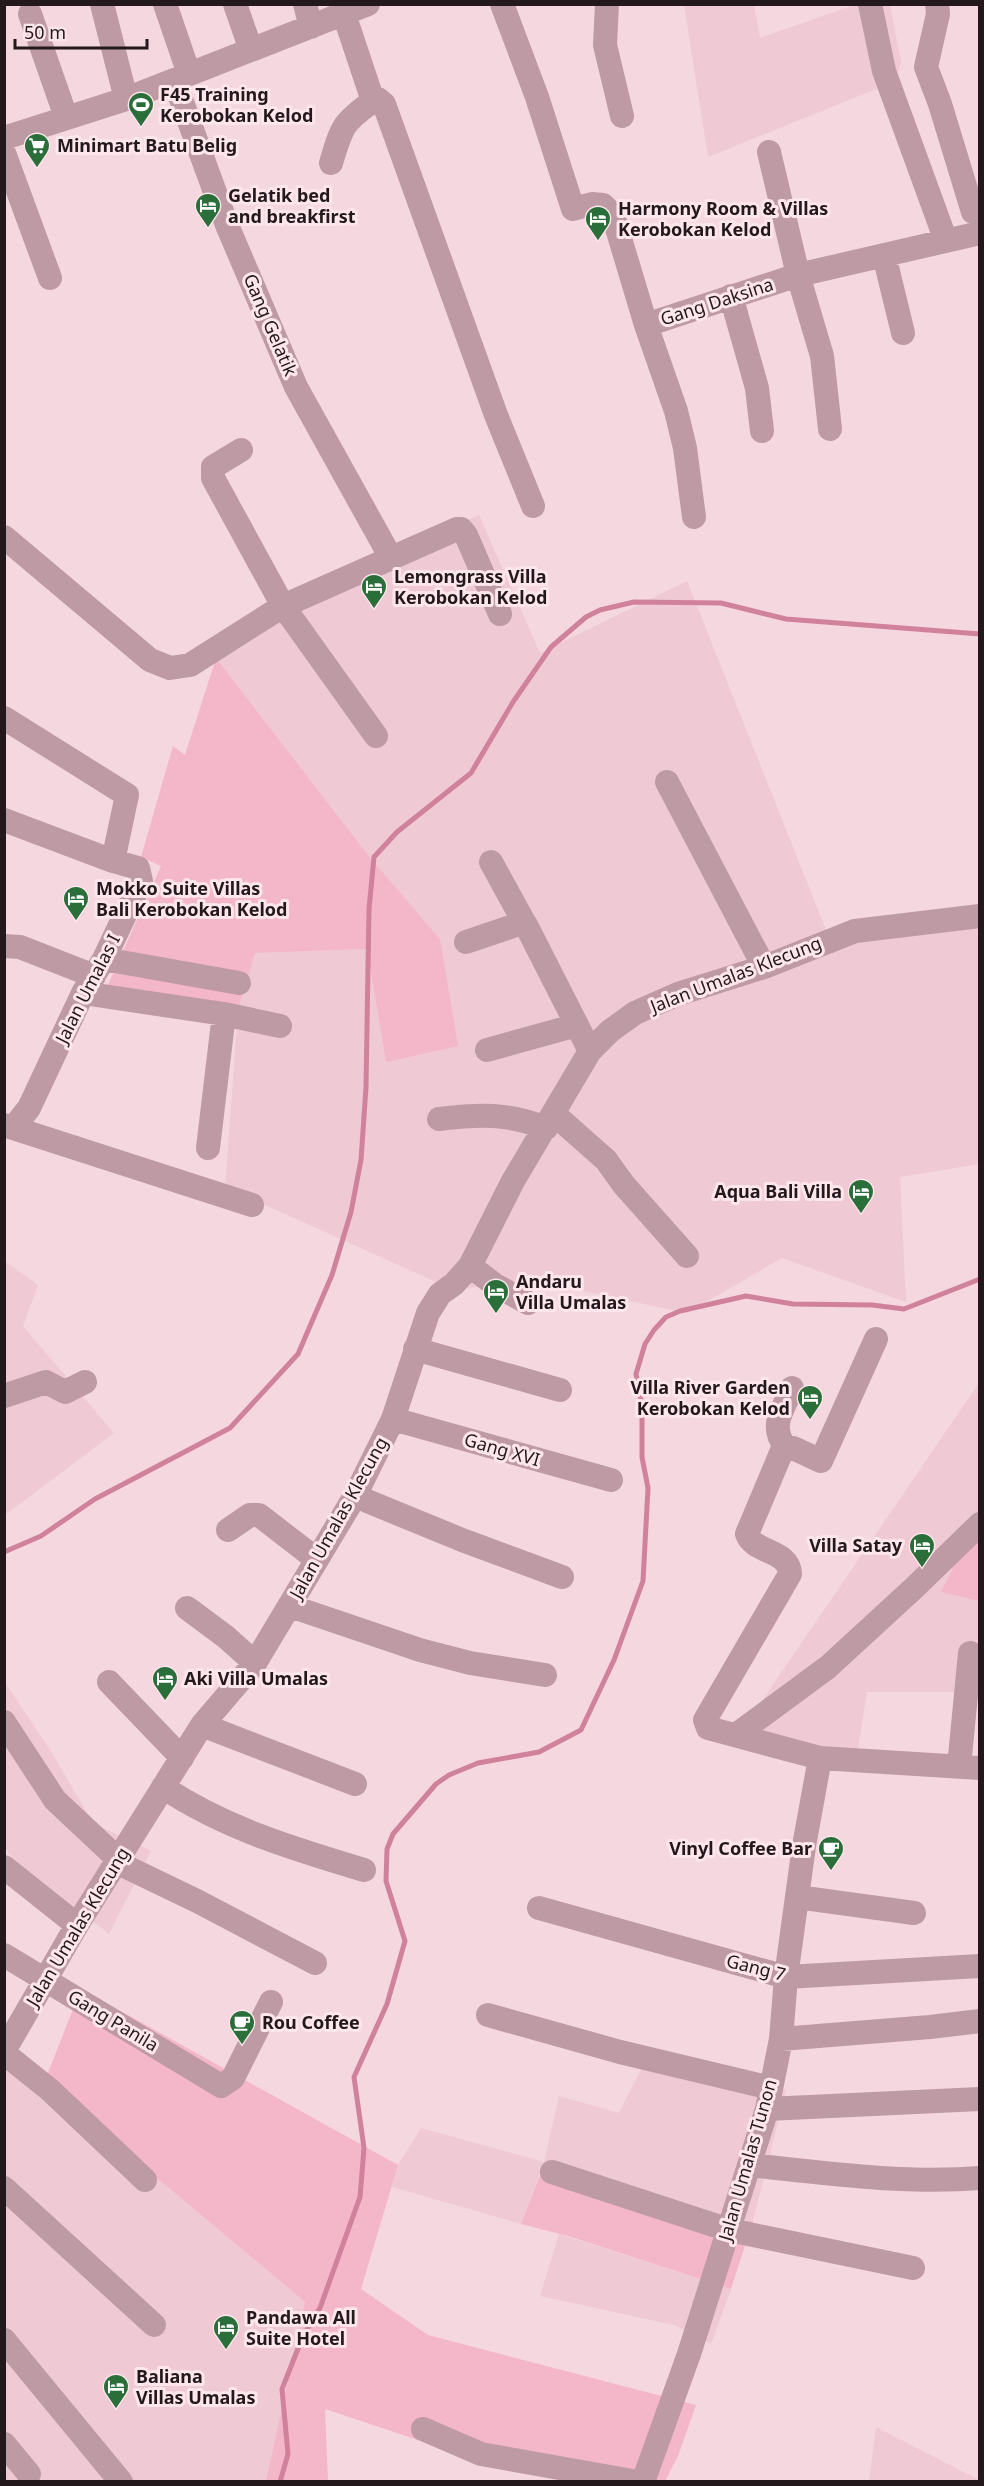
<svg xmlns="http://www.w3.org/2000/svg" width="984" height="2486" font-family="'Noto Sans',sans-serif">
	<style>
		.built { fill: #efc9d4 }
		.green { fill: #f4b6c9 }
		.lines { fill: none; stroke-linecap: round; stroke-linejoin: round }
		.stream { stroke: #d0829c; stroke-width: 5 }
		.minor { stroke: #be9aa4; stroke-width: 24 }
		.labels { text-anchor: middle; stroke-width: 6; stroke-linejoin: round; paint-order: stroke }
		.poi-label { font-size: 18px; font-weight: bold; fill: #23191c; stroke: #fee6ed; text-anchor: start }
		.street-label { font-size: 18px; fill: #23191c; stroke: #fee6ed }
	</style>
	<rect width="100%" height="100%" fill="#f5d7df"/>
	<path class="built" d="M684,5H754L760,38L854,5H890L901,62L896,81L708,157Z
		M479,515L540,653L687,581L830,940L979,923V1164L900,1177L906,1302L782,1258L687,1313L530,1280L454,1290L225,1187L238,1010L255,953L367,949L386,1062L440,939L368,855L216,658L229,633Z
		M5,1261L38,1285L23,1326L114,1433L5,1515Z
		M979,1383V1536L941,1592L979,1601V1692H867L856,1761L744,1727Z
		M4,1681L52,1753L93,1823L151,1851L109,1934L12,1858L5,1847Z
		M649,2054L786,2090L753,2221H734L544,2162L521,2224L392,2187L398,2165L421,2128L544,2162L559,2096L619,2113Z
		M4,2062L42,2088L169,2188L305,2302L266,2481H5Z
		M559,2234L731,2289L711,2344L674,2325L540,2296Z
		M876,2427L979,2480V2481H869Z"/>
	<path class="green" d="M216,658L368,855L440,939L458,1046L386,1062L367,949L255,953L238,1010L103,996L161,866L141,857L173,746L185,755Z
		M979,1536V1601L941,1592L967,1541Z
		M81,1989L398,2165L361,2289L428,2335L696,2405L678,2456L665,2481H584L505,2469L325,2409L328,2481H266L305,2302L169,2188L42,2088Z
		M545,2162L734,2221H753L731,2289L568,2236L521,2224Z"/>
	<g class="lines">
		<path class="stream" d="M4,1552L41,1536L95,1499L230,1428L298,1354L332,1275L351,1212L361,1160L366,1087L369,909L374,857L397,832L471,773L513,702L551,647L586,617L600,610L634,602L721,603L786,619L980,634
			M280,2482L288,2454L282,2389L303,2336L320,2308L360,2197L364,2148L354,2077L387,2004L405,1941L386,1881L387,1849L393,1834L436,1784L449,1775L478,1763L539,1752L581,1730L614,1660L643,1581L648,1488L642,1457V1406L636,1374L645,1344L654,1330L666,1317L680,1311L746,1296L793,1304L872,1305L904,1309L980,1279"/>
		<path class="minor" d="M102,4L126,99
			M165,4L189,74
			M235,4L251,50
			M305,4L311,27
			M502,4L537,97L573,209L592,204L603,205L613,215L646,325L676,411L685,448L694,517
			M607,4L605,45L622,116
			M870,4L884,71L946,241
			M937,4L938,14L926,67L940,104L973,212
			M30,14L66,117
			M344,14L373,101L378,99L384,104L496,415L533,506
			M174,80L227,225L296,387L391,558
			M4,138L126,99L368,4
			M769,152L798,275L822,356L830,429
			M4,153L50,278
			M331,163C342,127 342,123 373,101
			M884,255L903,333
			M731,296L757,388L762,431
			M646,325L798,275L980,233
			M241,450L213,467V478L283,606L376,736
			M4,537L150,660L170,668L190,665L283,606L457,529H461L466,535L500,614
			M4,718L127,795L113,861
			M667,782L764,967
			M4,820L113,861L138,868L141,881L104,959L83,993L29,1108L14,1127
			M491,862L525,924
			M466,942L519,924L526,925L590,1051
			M4,946L20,947L94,976
			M104,959L239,983
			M83,993L224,1014L280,1026
			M487,1050L577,1025
			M554,1114L606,1160L624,1185L687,1256
			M439,1119C479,1114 508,1113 546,1128
			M4,1125L252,1205
			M208,1148L224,1014
			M470,1266L495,1285L528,1303
			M415,1349L560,1390
			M792,1388C782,1412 769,1426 786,1448H793L821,1461L876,1339
			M4,1396L46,1382L65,1392L85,1382
			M393,1419L611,1480
			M786,1448L781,1453L747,1534C753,1553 790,1550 790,1574L705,1720L708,1728L820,1758L980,1768
			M355,1496L462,1540L562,1577
			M228,1530L250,1515H259L316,1559
			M290,1606L420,1650L470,1663L545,1675
			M187,1608L226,1637L255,1663
			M109,1682L182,1758
			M4,1722L55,1800L118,1859
			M202,1725L355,1784
			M736,1735L828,1667L914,1588L980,1524
			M959,1767L970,1653
			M163,1787C224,1828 294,1849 364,1870
			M116,1862L197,1901L315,1963
			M4,1867L77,1925
			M797,1897L914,1913
			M539,1908L786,1977L980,1966
			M4,1955L221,2086L233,2078L271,2002
			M488,2015L620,2052L771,2088
			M781,2039L930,2027L980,2021
			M4,2051L77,1925L202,1725L255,1663L355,1496L393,1419L428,1313L440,1294L454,1284L470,1266L513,1181L590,1051L610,1031L635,1013L678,994L764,967L855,931L980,916
			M4,2053L50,2090L145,2180
			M767,2109L980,2099
			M749,2165C825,2173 903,2184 980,2178
			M552,2172L729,2230L913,2268
			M4,2188L154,2325
			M4,2340L121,2482
			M423,2429L481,2454L638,2482
			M4,2444L29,2474
			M643,2482L689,2354L767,2109L781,2039L786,1977L804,1846L820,1758"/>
	</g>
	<defs>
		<symbol id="stadium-pin" viewBox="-11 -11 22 30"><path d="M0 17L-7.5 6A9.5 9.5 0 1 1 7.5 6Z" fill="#2a6e39" stroke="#fee6ed"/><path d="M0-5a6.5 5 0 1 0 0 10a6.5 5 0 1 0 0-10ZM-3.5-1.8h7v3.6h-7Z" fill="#fff"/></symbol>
		<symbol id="supermarket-pin" viewBox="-11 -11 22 30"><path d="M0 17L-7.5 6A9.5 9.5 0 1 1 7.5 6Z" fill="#2a6e39" stroke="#fee6ed"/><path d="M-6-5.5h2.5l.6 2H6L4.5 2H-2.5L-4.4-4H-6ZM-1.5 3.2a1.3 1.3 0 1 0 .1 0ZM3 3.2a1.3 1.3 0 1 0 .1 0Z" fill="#fff"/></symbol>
		<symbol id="hotel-pin" viewBox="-11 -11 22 30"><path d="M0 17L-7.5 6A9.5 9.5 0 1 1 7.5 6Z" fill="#2a6e39" stroke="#fee6ed"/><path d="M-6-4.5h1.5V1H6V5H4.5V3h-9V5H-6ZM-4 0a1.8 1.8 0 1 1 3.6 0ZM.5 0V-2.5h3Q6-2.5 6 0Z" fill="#fff"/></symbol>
		<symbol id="cafe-pin" viewBox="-11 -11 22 30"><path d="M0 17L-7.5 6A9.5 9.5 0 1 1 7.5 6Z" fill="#2a6e39" stroke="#fee6ed"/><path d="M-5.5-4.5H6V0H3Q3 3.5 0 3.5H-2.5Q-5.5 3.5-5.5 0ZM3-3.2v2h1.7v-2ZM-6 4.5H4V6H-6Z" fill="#fff"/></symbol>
	</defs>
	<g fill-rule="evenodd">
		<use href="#stadium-pin" x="126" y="90" width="30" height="40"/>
		<use href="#supermarket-pin" x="22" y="131" width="30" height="40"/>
		<use href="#hotel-pin" x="193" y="191" width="30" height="40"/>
		<use href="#hotel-pin" x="583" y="204" width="30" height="40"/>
		<use href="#hotel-pin" x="359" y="572" width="30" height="40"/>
		<use href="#hotel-pin" x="61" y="884" width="30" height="40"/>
		<use href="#hotel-pin" x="846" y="1177" width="30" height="40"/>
		<use href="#hotel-pin" x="481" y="1277" width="30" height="40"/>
		<use href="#hotel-pin" x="795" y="1383" width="30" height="40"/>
		<use href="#hotel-pin" x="907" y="1531" width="30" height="40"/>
		<use href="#hotel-pin" x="150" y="1664" width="30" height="40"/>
		<use href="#cafe-pin" x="816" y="1834" width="30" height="40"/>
		<use href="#cafe-pin" x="227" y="2008" width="30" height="40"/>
		<use href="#hotel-pin" x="211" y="2313" width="30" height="40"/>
		<use href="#hotel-pin" x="101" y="2372" width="30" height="40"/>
	</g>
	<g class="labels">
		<g class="poi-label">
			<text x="160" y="101">F45 Training<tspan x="160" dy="21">Kerobokan Kelod</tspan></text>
			<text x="57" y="152">Minimart Batu Belig</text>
			<text x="228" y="202">Gelatik bed<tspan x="228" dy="21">and breakfirst</tspan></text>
			<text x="618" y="215">Harmony Room &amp; Villas<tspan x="618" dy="21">Kerobokan Kelod</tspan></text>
			<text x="394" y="583">Lemongrass Villa<tspan x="394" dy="21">Kerobokan Kelod</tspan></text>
			<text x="96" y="895">Mokko Suite Villas<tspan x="96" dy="21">Bali Kerobokan Kelod</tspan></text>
			<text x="842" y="1198" text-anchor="end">Aqua Bali Villa</text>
			<text x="516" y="1288">Andaru<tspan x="516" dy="21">Villa Umalas</tspan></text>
			<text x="790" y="1394" text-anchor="end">Villa River Garden<tspan x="790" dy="21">Kerobokan Kelod</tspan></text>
			<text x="902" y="1552" text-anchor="end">Villa Satay</text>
			<text x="184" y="1685">Aki Villa Umalas</text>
			<text x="812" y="1855" text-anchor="end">Vinyl Coffee Bar</text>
			<text x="262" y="2029">Rou Coffee</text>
			<text x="246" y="2324">Pandawa All<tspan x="246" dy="21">Suite Hotel</tspan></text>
			<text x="136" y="2383">Baliana<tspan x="136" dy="21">Villas Umalas</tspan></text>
		</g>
		<g class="street-label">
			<text transform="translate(717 302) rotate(-18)" y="6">Gang Daksina</text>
			<text transform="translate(270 325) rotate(67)" y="6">Gang Gelatik</text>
			<text transform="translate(736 975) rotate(-21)" y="6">Jalan Umalas Klecung</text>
			<text transform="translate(88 989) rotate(-63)" y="6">Jalan Umalas I</text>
			<text transform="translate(502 1450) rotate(16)" y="6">Gang XVI</text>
			<text transform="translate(339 1518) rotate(-61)" y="6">Jalan Umalas Klecung</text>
			<text transform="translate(78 1927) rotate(-59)" y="6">Jalan Umalas Klecung</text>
			<text transform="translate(756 1968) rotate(14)" y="6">Gang 7</text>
			<text transform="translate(113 2021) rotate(31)" y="6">Gang Panila</text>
			<text transform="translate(748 2160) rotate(-74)" y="6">Jalan Umalas Tunon</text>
		</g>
	</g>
	<rect width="984" height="2486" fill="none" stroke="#23191c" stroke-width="12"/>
	<path d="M15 39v9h132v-9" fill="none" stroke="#23191c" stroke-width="3"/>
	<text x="24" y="39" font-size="18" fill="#23191c" stroke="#fee6ed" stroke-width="4.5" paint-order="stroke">50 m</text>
</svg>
